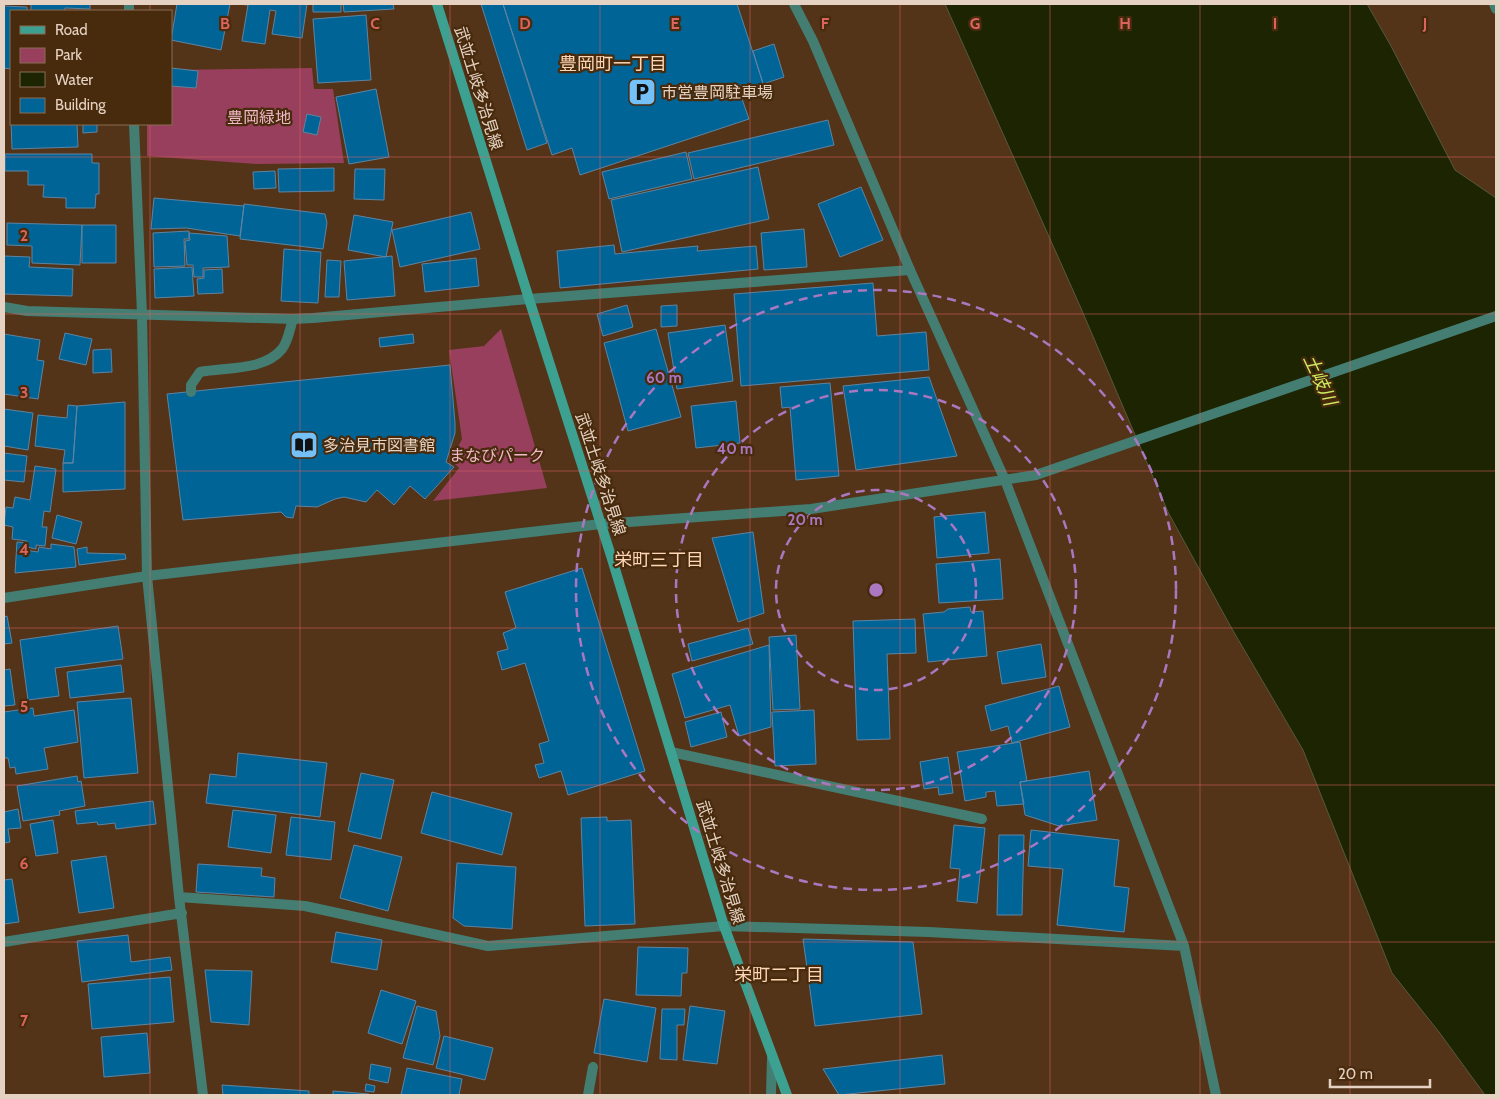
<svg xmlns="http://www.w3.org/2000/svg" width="1500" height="1099" font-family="Cabin,'Noto Sans JP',sans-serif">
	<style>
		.green { fill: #973f5d }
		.water { fill: #1d2402; stroke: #59583c }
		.building { fill: #006497; stroke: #5e84a1 }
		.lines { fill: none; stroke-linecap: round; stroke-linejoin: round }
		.lane { stroke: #447e73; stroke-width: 10 }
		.street { stroke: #447e73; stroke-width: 10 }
		.secondary { stroke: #3da192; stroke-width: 10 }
		.grid { fill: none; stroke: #db645e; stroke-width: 1; stroke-opacity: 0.55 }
		.ring { fill: none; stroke: #ab77c0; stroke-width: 2.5; stroke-dasharray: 9 6 }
		.labels { text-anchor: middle; stroke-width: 4.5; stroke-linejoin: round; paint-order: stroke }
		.street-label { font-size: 16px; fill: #e5d2c2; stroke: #482a0d }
		.poi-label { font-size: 16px; fill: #e5d2c2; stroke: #482a0d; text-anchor: start }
		.park-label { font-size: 16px; fill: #f1b8c7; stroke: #482a0d }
		.neighbourhood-label { font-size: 18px; fill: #fdd6b6; stroke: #482a0d }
		.water-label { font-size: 18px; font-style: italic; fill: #cef063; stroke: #482a0d }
		.grid-label { font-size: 16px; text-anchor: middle; font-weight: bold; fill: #db645e; stroke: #482a0d; stroke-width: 4.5; stroke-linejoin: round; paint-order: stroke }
		.centre { fill: #ab77c0; stroke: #482a0d; stroke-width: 2.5 }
		.ring-label { font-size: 15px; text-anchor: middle; font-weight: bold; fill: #ab77c0; stroke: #482a0d; stroke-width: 4.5; stroke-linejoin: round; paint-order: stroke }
	</style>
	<rect width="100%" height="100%" fill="#533418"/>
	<path class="green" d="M312,68L314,89H333L344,163L256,164L147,156V124H171V70Z
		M501,329L547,488L433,501L459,468L451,460L462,439L449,350L484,346Z"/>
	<path class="water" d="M945,4H1367L1391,46L1455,170L1496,198V1095H1485L1439,1032L1392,973L1303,750L1232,629L1168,512L1080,306Z"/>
	<path class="building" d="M31,4H90V9L65,8V11H31Z
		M177,4H230L221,50L171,40Z
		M238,4H307L302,38L272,34L276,11L270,10L265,44L242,41L248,5Z
		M313,4H341V12H313Z
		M343,4H393L394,9L344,12Z
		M481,4H503L547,143L527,150Z
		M503,4H737L765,89L741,96L749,119L580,175L572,148L552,155Z
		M4,6L27,7V11H11V69L4,68Z
		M366,15L371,80L318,83L313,19Z
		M774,44L784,77L763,84L753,51Z
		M171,68L198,71L196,88L171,86Z
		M376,89L389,157L349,164L336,97Z
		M307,114L321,117L317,135L303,132Z
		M828,120L834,145L694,179L688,153Z
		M11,121V124H77L78,147L12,149Z
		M83,124H97V132L83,133Z
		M686,152L692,179L609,199L602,172Z
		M5,154H92V163H99V194H96L95,208H66V198L43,197L44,185H28V171H5Z
		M758,167L769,219L622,252L611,200Z
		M334,168V191L279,192L278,169Z
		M355,169H385L384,200L354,199Z
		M275,171L276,188L254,189L253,172Z
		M861,187L883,240L840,257L818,204Z
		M154,198L244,206L240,236L186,228L151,229Z
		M244,204L325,214L327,223L323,249L240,239Z
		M471,212L480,249L400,267L392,230Z
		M354,215L393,222L386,257L348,250Z
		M7,223L82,225L80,265L32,263V246L7,245Z
		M82,225H116V263H82Z
		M804,229L807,267L764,270L761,233Z
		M189,231V239H184L185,266L154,267L153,233Z
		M189,233L227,236L229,267L203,268V277H194L193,265H187L185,241L190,240Z
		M614,245L615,254L698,246L697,251L756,246L758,269L560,288L557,251Z
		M284,249L321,252L318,303L281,301Z
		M4,256L30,257L29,267L73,269L72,296L4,294Z
		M392,256L395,296L347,300L344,261Z
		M476,258L479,286L425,292L422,264Z
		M327,260L341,261L339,297H325Z
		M192,267L194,296L155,298L154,269Z
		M222,269L223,293L198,294L197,279L204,278V270Z
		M873,283L877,336L926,332L929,370L741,386L734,294Z
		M627,305L633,327L603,336L597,314Z
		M677,305V326L661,327V306Z
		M725,325L733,381L677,389L668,333Z
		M656,329L681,417L628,431L604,343Z
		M65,333L92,339L86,365L59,359Z
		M4,334L40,340L37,360L44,361L38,399L4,394Z
		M413,334L414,343L380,347L379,338Z
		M111,349L112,372L93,373V350Z
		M450,365L455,423V433L446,462L454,467L425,499L410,486L394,505L377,490L366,502L344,497L335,499L317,507L296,506L293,518L286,517L281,512L183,520L167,394Z
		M929,377L957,456L856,470L843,386Z
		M830,383L839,476L796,480L790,407L782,408L780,387Z
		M736,401L740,443L696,448L691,406Z
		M125,402V489L63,492V463H73L77,406Z
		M68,405L77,406L73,463H63L65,450L35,446L38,415L67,418Z
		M4,409L33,413L28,450L4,446Z
		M4,453L27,456L24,482L4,480Z
		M35,466L56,469L50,512L44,511L42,527H47L45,546L36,545V549L27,547V541L12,539L13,527L4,525L6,507L13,508L15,497L30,500Z
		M985,512L989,553L937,558L934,517Z
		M57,515L82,522L76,544L52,538Z
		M753,532L764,613L738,622L712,538Z
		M17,542L25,543V550L38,552L39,547L51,549V544L74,547L76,567L15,573Z
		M87,547V553L125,554L126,559L79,565L77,549Z
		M1000,559L1003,599L939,603L936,564Z
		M582,568L645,771L568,795L561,771L539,778L535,765L544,763L539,744L549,741L525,663L502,670L497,652L508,649L503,633L516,628L505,592Z
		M970,607L971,612L983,611L987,656L928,662L923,614L944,612L948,609Z
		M7,616L12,643L4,644V617Z
		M915,619L916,653L887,654L890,739L857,740L853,621Z
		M118,626L123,659L55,668L59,696L28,700L20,640Z
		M748,628L753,644L692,661L688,644Z
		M796,635L800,709L773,710L769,637Z
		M1041,644L1046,677L1002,684L997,652Z
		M769,645L771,727L739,736L730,705L685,718L672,674Z
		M121,665L124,692L70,698L67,672Z
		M10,669L15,705L4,706V670Z
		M1059,686L1070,727L1012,743L1008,726L991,731L985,706Z
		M131,698L138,773L84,778L77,702Z
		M33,708L34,716L74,710L78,742L44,748L48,769L16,774L15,767L10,768L8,758H4V712Z
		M814,710L816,764L775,766L772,712Z
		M721,712L727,737L691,747L685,722Z
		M1020,742L1027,781L1020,782L1024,804L997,806L995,791L986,792V797L965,801L957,752Z
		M238,753L327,763L320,817L206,803L210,774L236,777Z
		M948,757L953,793L939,795L938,787L924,789L920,762Z
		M1089,771L1097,820L1059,826L1025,815L1020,782Z
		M361,773L394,780L381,839L348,831Z
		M77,776L78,782L81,781L85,806L59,811L60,815L23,821L17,786Z
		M432,792L512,813L502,855L421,833Z
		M153,801L156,824L116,829L115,823L98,825L97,822L77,824L75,811Z
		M18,809L21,828L8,829L10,842L4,843V812Z
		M233,810L276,815L271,853L228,847Z
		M291,817L335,822L331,860L286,855Z
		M607,817V821L631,820L635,924L585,926L581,818Z
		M53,820L58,853L36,856L30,824Z
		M954,825L985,828L977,903L957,901L960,869L950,868Z
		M1031,830L1119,840L1114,886L1129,888L1124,932L1057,925L1063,869L1028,866Z
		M999,835H1024L1022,915H997Z
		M354,845L402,857L388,911L340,898Z
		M106,856L114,908L79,913L71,861Z
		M457,863L516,867L512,929L464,926L453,918Z
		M198,864L262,868L261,876L275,878L274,897L196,892Z
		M12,879L19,922L4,924V880Z
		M336,932L382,940L377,970L331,962Z
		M128,935L131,962L170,957L172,970L82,982L77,941Z
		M803,939L913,942L922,1014L815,1026Z
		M638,947L688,948L687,973H682L681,996L636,995Z
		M205,970L252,971L249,1025L211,1022Z
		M170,977L174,1022L92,1029L88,984Z
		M381,990L416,1001L402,1044L368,1033Z
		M604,999L656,1008L647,1062L594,1053Z
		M417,1006L436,1011L440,1036L433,1065L403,1058Z
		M690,1006L725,1011L717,1064L683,1060Z
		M662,1009H685L684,1025H677V1060L660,1059Z
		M147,1033L150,1073L104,1077L101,1037Z
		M444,1036L493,1048L485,1080L436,1068Z
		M942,1055L945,1084L839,1095L823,1069Z
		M371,1064L391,1068L388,1083L369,1079Z
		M407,1068L462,1079L459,1095H401Z
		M366,1084L375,1086L374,1092L365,1091Z
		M222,1085L309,1091V1095H223Z
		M333,1091L369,1094L368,1095H333Z"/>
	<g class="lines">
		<path class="lane" d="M529,299L910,270
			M191,392V385L200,372C227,367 264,371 282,349C288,342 290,328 293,319
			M671,752L982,819
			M588,1095L593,1067"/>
		<path class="street" d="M129,4V11
			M794,4L813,41L910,270L1005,480L1184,946L1216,1095
			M1494,4L1496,9
			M134,124L142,314L147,576L179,897L203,1095
			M4,307L27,311L293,319L313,318L529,299
			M4,598L147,576L601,524L811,509L1036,475L1496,316
			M179,897L305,906L488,946L724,926L929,932L1184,946
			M4,942L182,913
			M771,1095L772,1058"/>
		<path class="secondary" d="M437,4L529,299L612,559L724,926L787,1095"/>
	</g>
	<path class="grid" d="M150,4V11M300,4V1095M450,4V1095M600,4V1095M750,4V1095M900,4V1095M1050,4V1095M1200,4V1095M1350,4V1095M150,124V1095M4,157H1496M4,314H1496M4,471H1496M4,628H1496M4,785H1496M4,942H1496"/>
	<g class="ring">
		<circle cx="876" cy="590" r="100"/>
		<circle cx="876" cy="590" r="200"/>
		<circle cx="876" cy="590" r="300"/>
	</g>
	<defs>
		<symbol id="parking-square" viewBox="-11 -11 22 22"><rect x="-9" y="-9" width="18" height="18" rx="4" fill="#75c0f6" stroke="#482a0d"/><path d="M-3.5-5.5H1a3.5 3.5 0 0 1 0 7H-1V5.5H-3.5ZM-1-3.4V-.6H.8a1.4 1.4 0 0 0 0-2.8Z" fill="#111"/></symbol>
		<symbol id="library-square" viewBox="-11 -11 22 22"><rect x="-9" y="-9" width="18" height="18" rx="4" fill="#75c0f6" stroke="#482a0d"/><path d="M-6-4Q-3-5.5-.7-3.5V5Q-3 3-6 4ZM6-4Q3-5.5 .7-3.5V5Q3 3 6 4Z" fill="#111"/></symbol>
	</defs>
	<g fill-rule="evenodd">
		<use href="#parking-square" x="626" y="76" width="32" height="32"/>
		<use href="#library-square" x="288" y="429" width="32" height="32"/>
	</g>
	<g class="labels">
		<g class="street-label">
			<text transform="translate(479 88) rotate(73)" y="6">武並土岐多治見線</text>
			<text transform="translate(601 474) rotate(72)" y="6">武並土岐多治見線</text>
			<text transform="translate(721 862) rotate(73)" y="6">武並土岐多治見線</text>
		</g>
		<g class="poi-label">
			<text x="661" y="98">市営豊岡駐車場</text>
			<text x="323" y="451">多治見市図書館</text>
		</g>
		<g class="park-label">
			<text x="259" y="123">豊岡緑地</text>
			<text x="497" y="461">まなびパーク</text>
		</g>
		<g class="neighbourhood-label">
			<text x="613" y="70">豊岡町一丁目</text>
			<text x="659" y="566">栄町三丁目</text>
			<text x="779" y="981">栄町二丁目</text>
		</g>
		<g class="water-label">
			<text transform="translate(1320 380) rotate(65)" y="6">土岐川</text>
		</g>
	</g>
	<g class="grid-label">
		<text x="225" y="29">B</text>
		<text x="375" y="29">C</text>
		<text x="525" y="29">D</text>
		<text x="675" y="29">E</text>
		<text x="825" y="29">F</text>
		<text x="975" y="29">G</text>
		<text x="1125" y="29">H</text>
		<text x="1275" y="29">I</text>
		<text x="1425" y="29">J</text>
		<text x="24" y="241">2</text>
		<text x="24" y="398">3</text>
		<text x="24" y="555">4</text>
		<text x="24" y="712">5</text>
		<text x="24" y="869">6</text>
		<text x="24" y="1026">7</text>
	</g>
	<circle cx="876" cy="590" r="8" class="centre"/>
	<g class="ring-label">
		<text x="664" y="383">60 m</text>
		<text x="735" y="454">40 m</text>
		<text x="805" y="525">20 m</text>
	</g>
	<rect width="1500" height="1099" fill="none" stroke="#e5d2c2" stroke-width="10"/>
	<rect x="10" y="10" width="162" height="115" fill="#482a0d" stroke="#876d55"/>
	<rect x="20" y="26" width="25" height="8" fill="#3da192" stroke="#876d55"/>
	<text x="55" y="35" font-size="15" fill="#e5d2c2">Road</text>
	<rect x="20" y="48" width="25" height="15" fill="#973f5d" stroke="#876d55"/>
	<text x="55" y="60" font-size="15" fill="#e5d2c2">Park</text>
	<rect x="20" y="72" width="25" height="15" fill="#1d2402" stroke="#876d55"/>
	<text x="55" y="85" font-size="15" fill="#e5d2c2">Water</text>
	<rect x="20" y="98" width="25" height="15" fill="#006497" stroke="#876d55"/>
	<text x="55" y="110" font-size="15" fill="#e5d2c2">Building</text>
	<path d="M1330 1079v8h100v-8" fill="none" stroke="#e5d2c2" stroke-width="2.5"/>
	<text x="1338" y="1079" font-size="15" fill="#e5d2c2" stroke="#482a0d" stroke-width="4" paint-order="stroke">20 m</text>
</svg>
